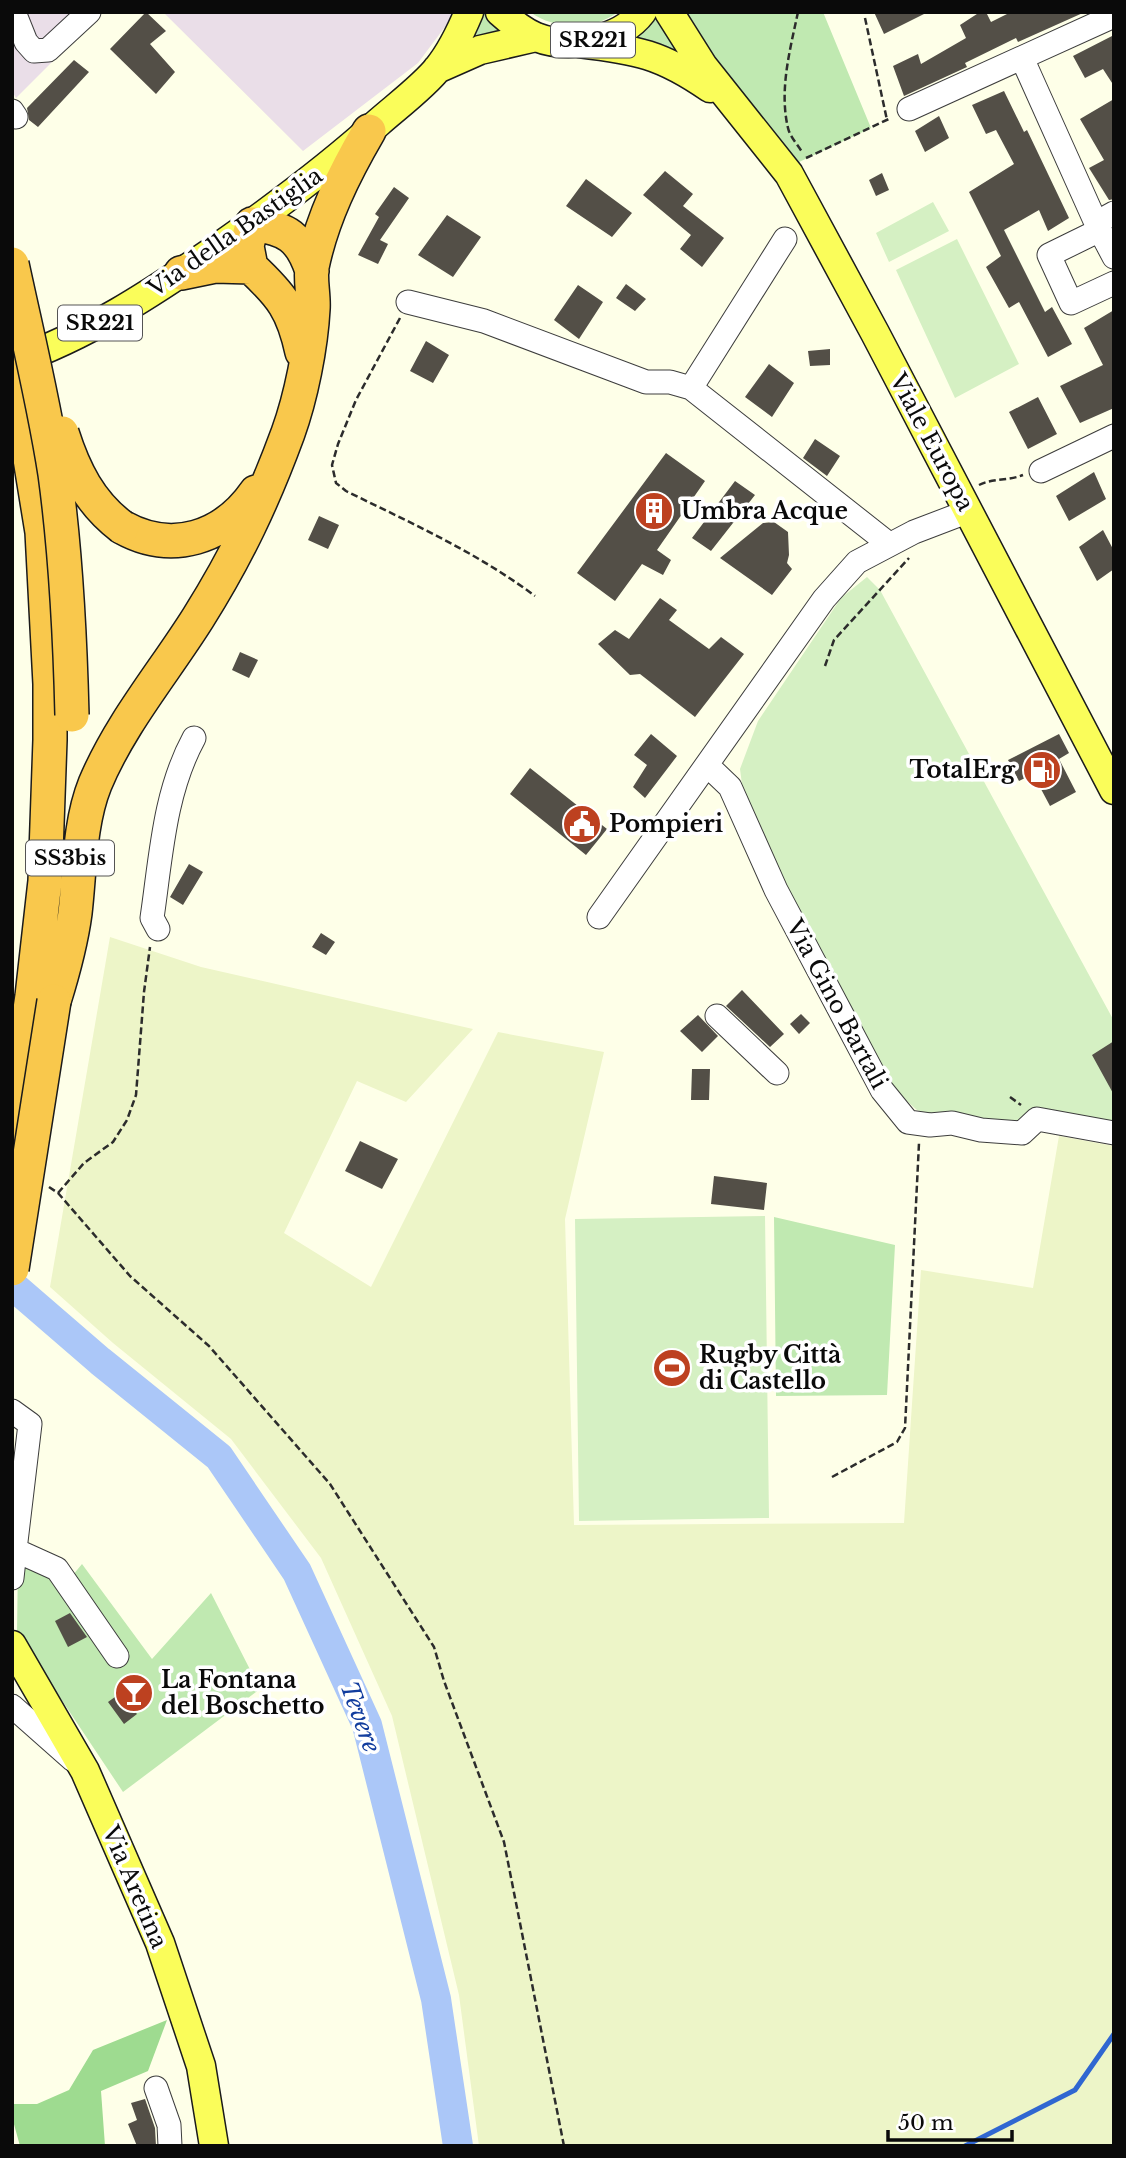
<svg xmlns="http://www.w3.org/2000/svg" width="1126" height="2158" font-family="'Libre Baskerville',serif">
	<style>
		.industrial { fill: #eadee8 }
		.farmland { fill: #edf5c8 }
		.green { fill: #c0e9b1 }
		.forest { fill: #9edb90 }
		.pitch { fill: #d5f0c3 }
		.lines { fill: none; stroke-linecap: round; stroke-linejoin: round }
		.stream { stroke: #3067d1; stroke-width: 5 }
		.river { stroke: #abc7f8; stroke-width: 30 }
		.building { fill: #534f47 }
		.minor-casing { stroke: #3d3d3d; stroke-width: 25 }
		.major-casing { stroke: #1b1b1b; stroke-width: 31 }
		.highway-casing { stroke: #1b1b1b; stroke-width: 36 }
		.path { stroke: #2c2c2c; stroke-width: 2.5; stroke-dasharray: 7 3.5; stroke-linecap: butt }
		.minor { stroke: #fff; stroke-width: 23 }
		.major { stroke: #fafd5a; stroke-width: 28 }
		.highway { stroke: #f9c84c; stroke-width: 33 }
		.highway-bridge-casing { stroke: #1b1b1b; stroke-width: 36; stroke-linecap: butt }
		.highway-bridge { stroke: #f9c84c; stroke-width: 33 }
		.labels { text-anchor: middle; stroke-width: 7; stroke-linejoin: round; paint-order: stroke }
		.shield { fill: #fff; stroke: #545454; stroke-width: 2 }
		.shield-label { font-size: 21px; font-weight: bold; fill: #0a0a0a }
		.street-label { font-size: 23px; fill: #0a0a0a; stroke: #fff }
		.poi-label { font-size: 23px; font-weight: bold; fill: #0a0a0a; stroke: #fff; text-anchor: start }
		.water-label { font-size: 24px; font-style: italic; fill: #123d9e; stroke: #fff }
	</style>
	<rect width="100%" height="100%" fill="#feffe8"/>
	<path class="industrial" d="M12,12H102L16,98L12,91Z
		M163,12H456L418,63L303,151Z"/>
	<path class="farmland" d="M110,937L201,967L473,1029L406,1102L357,1081L284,1233L371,1287L498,1032L604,1052L565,1219L574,1525L904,1523L921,1270L1033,1288L1059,1136L1114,1146V2146H479L459,1995L392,1716L321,1558L231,1439L113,1343L50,1287Z"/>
	<path class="green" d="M479,12H486L490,20L503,31L457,52Z
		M530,12H618C593,31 555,30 530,12Z
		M661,12L690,64L628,40L643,31Z
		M680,12H823L871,128L797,163L731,83Z
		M774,1217L895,1245L887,1395L776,1396Z
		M18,1560L63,1587L82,1564L152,1659L211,1593L260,1689L123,1792L17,1633Z"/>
	<path class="forest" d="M167,2020L148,2071L101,2091L105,2146H20L12,2117V2104H37L69,2090L93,2050Z"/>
	<path class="pitch" d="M933,202L949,231L889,262L876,233Z
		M957,239L1019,364L955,398L896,270Z
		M867,577L880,590L1114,1021V1128L1024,1125L935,1117L917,1110L893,1089L755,825L743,792L740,769L758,721L841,598Z
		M765,1216L769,1518L579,1521L575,1219Z"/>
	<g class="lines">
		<path class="stream" d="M965,2146L1075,2090L1114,2034"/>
		<path class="river" d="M12,1285L100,1361L219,1457L297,1572L367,1725L436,1999L458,2146"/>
	</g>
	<path class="building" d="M146,12L166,31L150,44L175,72L156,94L110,49Z
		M874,12H928L884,34Z
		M980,12H986L991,22L1011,12H1085L1018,42L1016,38L965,63L967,67L904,96L893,66L918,54L921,64L966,38L960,25Z
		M1114,35V86L1103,69L1085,78L1073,56Z
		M74,60L89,72L38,127L29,120L27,108Z
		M1004,91L1024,132L1027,130L1069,218L1048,231L1039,210L1004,230L1045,312L1052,307L1072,344L1048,357L1019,302L1009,308L986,267L1001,256L969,192L1014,164L996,130L986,134L972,105Z
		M1114,99V199L1109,200L1089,168L1104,160L1080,119Z
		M939,116L949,138L925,152L915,131Z
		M665,171L693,194L683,206L724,238L702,267L680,249L691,235L643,195Z
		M882,173L889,190L876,196L869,180Z
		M586,179L632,213L612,237L566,206Z
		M394,187L409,198L380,240L388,244L378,264L358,255L379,217L375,214Z
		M447,215L481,237L453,277L418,255Z
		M626,284L646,299L635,311L616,298Z
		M578,285L603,302L579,339L554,320Z
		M1114,310V408L1080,423L1060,386L1103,365L1084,328Z
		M426,341L449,355L433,383L410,371Z
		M830,349V365L810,366L808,351Z
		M769,364L794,383L772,417L745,397Z
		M1038,397L1057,434L1028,449L1009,412Z
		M815,439L840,456L827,476L803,458Z
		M666,453L705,481L657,550L671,560L663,575L642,564L615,601L577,573Z
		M1094,472L1106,499L1069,521L1056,496Z
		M735,481L755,495L711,551L692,538Z
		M319,516L339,525L328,549L308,540Z
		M774,522L788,532L789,555L787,563L792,569L772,595L720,558L763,523Z
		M1103,530L1114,551V569L1097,581L1079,547Z
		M660,598L677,610L669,620L709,649L721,637L744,654L695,717L640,674L630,675L598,644L615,630L629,639Z
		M240,652L258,660L249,678L232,670Z
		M651,734L677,756L645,798L633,787L647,765L634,755Z
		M1059,734L1069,753L1059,759L1076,792L1050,806L1033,774L1019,781L1008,760Z
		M530,768L607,829L586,855L510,794Z
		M189,864L203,872L183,905L170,897Z
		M321,933L335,942L326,955L312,947Z
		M742,990L784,1034L770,1047L726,1006Z
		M801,1014L810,1023L799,1034L790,1024Z
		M698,1015L718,1036L702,1052L680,1031Z
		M1114,1041V1095L1092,1055Z
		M692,1069H710L709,1100H691Z
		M360,1141L398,1159L382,1189L345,1171Z
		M714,1176L767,1183L764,1210L711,1204Z
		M70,1613L87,1637L68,1647L55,1621Z
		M119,1694L137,1714L124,1724L108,1702Z
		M145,2099L155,2128L156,2146H137L128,2124L137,2120L131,2103Z"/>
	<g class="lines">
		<defs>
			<path id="minor" d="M14,12L26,42L34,51L48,50L89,12
				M1022,58L1096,223
				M909,109L1107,19
				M12,111L16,117
				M1114,213L1096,223L1114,257
				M1100,230L1049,255L1071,303L1114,283
				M408,302L484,321L646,382H670L691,388L889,544
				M691,388L785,239
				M1041,471L1114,436
				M707,765L730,787L776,890L882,1090L908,1122L930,1125L952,1123L981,1130L1022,1133L1037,1119L1114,1133
				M599,917L824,599L857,562L914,532L969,511
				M158,929L152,918C161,857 164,793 194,738
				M717,1016L777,1073
				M12,1411L30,1424L15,1550L12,1549
				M12,1578L15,1550L57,1569L117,1656
				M12,1706L73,1760
				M156,2088L169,2125L170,2146"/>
			<path id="major" d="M500,12C511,22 522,31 536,37C569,50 620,41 642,12
				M669,12L703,66L789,174L875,333L1114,790
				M579,43C637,50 661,54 710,88
				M437,69L480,50L536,37
				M12,362C87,336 152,293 216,249C273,209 328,168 379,122C396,107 425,85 438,68C451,52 461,31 469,12
				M12,1645L85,1771L160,1943L201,2066L214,2146"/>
			<path id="highway" d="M251,267L247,246L252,224C286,228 301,237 312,271
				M181,273L215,266L251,267C282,296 293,310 302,352
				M12,368L25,428L42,532L50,684V740L45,881L32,996L12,1129
				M122,527C172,555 224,538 256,492
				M54,1001C63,972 71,943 75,913C80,871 79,824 95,784C120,724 164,672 198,618C237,556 263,501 288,433C301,397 311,347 313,309C314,295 310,281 312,267C322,218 344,174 369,131"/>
		</defs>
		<use href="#minor" class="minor-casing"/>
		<use href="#major" class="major-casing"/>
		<use href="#highway" class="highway-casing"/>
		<path class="path" d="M798,12C790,50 779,90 788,128C790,137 798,145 802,152
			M865,18L887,120
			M806,158L891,118
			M400,318L356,400L338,444L332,465L336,483L346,491C411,523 476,552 535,596
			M979,485C993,478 1008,481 1023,475
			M825,666L834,640L909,558
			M1010,1097L1021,1105
			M49,1187L58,1193L130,1276L209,1346L330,1484L434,1647L444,1681L504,1842L564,2146
			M58,1193L84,1163L113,1142L127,1120L136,1095L144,992L150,947
			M832,1477L897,1442L905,1428L919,1143"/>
		<use href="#minor" class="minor"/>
		<use href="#major" class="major"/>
		<use href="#highway" class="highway"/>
		<defs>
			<path id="highway-bridge" d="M12,264C27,334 44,403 55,474C66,554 70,634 72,715
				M62,433C74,471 90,503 122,527
				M12,1269L54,1001"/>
		</defs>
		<use href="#highway-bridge" class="highway-bridge-casing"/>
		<use href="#highway-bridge" class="highway-bridge"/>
	</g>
	<defs>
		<symbol id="building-disc" viewBox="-11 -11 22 22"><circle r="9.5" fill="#bd4120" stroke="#fff"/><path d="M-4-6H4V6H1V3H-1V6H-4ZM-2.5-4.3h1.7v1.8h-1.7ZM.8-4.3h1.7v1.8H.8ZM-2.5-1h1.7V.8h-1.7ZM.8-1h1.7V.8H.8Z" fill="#fff"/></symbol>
		<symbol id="fuel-disc" viewBox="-11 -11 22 22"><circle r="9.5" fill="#bd4120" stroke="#fff"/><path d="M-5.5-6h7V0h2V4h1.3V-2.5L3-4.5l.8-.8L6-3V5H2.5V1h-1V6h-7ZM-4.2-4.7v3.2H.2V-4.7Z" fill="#fff"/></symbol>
		<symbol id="civic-disc" viewBox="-11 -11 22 22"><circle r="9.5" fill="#bd4120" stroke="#fff"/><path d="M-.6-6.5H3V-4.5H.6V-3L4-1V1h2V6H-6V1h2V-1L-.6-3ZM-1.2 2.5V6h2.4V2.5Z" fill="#fff"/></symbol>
		<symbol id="stadium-disc" viewBox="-11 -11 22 22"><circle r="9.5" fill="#bd4120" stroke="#fff"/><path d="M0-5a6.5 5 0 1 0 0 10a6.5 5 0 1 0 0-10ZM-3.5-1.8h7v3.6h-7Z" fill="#fff"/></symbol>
		<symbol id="bar-disc" viewBox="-11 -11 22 22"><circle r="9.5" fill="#bd4120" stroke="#fff"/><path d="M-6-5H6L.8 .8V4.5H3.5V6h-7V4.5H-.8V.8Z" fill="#fff"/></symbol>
	</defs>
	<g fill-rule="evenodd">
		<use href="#building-disc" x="632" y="489" width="44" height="44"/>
		<use href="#fuel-disc" x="1020" y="748" width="44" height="44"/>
		<use href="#civic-disc" x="560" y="802" width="44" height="44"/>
		<use href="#stadium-disc" x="650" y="1346" width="44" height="44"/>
		<use href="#bar-disc" x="112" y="1671" width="44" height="44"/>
	</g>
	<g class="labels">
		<g class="shield">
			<rect x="551" y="22.5" width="84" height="35" rx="5"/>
			<rect x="58" y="305.5" width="84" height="35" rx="5"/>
			<rect x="26" y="840.5" width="88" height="35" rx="5"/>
		</g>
		<g class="shield-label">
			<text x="593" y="47">SR221</text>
			<text x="100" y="330">SR221</text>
			<text x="70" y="865">SS3bis</text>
		</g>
		<g class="street-label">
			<text transform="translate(235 232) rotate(-35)" y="8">Via della Bastiglia</text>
			<text transform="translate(932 442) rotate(62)" y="8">Viale Europa</text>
			<text transform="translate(837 1004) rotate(62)" y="8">Via Gino Bartali</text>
			<text transform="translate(135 1887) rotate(67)" y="8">Via Aretina</text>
		</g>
		<g class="poi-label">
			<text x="681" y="519">Umbra Acque</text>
			<text x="1015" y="778" text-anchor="end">TotalErg</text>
			<text x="609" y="832">Pompieri</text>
			<text x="699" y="1363">Rugby Città<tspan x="699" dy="26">di Castello</tspan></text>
			<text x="161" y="1688">La Fontana<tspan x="161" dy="26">del Boschetto</tspan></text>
		</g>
		<g class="water-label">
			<text transform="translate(360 1717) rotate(70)" y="8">Tevere</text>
		</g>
	</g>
	<rect width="1126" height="2158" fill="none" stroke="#0a0a0a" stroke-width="28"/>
	<path d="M888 2130v10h124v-10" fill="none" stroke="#0a0a0a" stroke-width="3.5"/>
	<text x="898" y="2130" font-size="21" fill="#0a0a0a" stroke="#ffffff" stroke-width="5" paint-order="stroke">50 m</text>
</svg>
